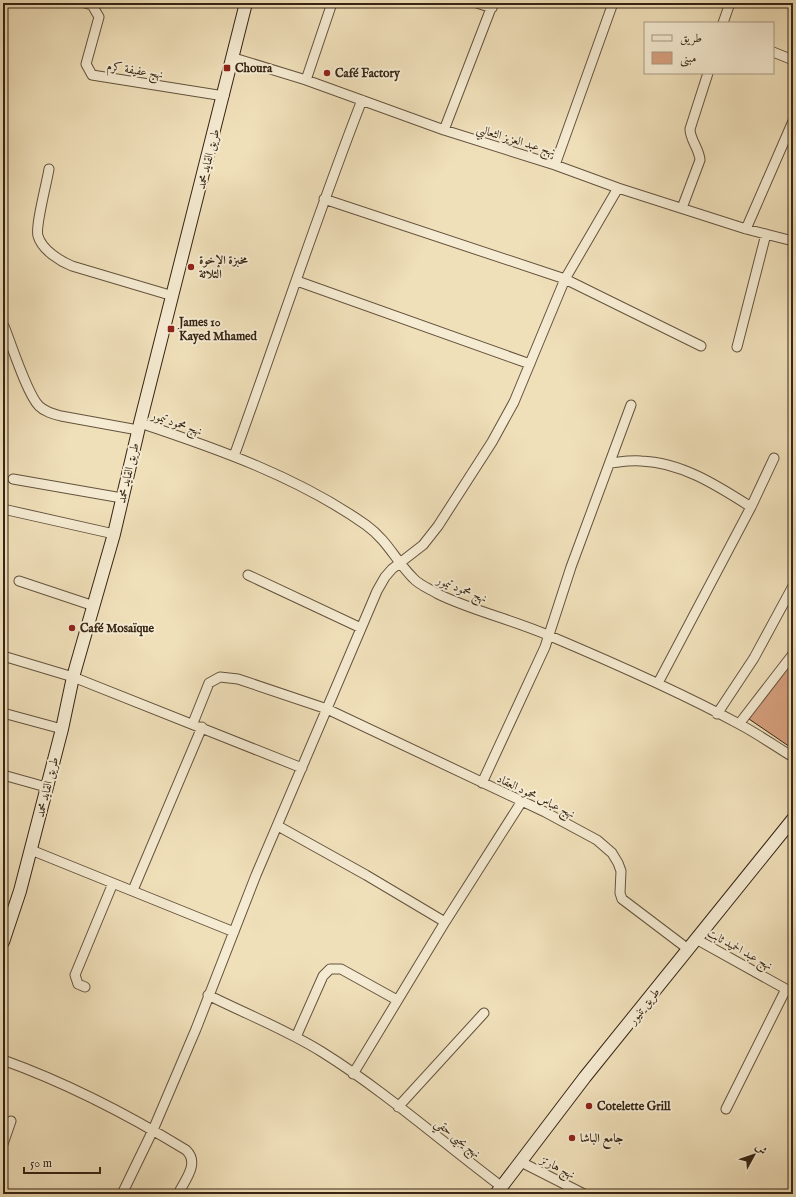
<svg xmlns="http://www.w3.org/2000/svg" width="796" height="1197" font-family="'IM FELL English',Amiri,serif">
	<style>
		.building { fill: #d79f7e; stroke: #352413 }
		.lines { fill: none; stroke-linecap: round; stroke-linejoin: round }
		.street-casing { stroke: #64533d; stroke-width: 11 }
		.secondary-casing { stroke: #352413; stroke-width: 14 }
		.street { stroke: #f5ebd2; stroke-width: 9 }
		.secondary { stroke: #f5ebd2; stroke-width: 12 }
		.poi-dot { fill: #8f2418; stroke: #f5ebd2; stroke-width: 1.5 }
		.labels { text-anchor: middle; stroke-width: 4; stroke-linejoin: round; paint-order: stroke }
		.poi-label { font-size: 12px; font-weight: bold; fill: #352413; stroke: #f5ebd2; text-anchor: start }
		.street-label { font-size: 12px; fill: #352413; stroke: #f5ebd2 }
	</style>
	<rect width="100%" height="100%" fill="#f0e0ba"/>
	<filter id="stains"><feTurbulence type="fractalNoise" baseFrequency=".005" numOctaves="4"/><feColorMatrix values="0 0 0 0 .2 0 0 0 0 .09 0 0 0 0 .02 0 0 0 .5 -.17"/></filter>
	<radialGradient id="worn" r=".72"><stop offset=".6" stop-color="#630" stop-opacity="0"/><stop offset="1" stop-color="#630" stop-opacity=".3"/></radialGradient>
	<path class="building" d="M786,667L793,671V749L749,719Z"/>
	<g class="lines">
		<defs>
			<path id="street" d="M85,3L92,5L99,17L86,64L92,75L224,96
				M477,3L492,8
				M723,23L730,3
				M773,52L793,60
				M234,58L306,80L444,130L555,165L618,188L746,229L793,241
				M306,80L332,3
				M444,130L493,3
				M555,165L613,3
				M49,169C47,182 35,227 38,236C42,250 60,261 72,266L173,296
				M324,199L565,279L701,346
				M682,208L700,160C699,148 690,140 690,129L708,73
				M746,229L793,121
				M297,281L530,364
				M4,326C11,343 27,394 39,406C45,412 53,414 61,416L138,430
				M737,347L766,234
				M140,423C218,449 298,477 366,525C387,540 396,561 413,578C419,585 430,589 438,594C473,611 514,620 550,636C614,663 678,691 739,724C758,734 775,746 793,757
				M234,456C277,338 316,218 362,100
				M610,463C620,462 631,460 641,461C681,462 718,486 751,507
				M13,479L122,498
				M3,509L114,534
				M248,575L361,628
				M19,581L94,606
				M3,656L73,677L302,768
				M658,683L751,507L774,458
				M3,713L62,729
				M717,714L754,658L793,586
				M193,723L209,683L220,677L238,679L327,709L545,812L597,840L612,853L618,863L621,871L620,893L622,899L688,949
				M739,724L793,654
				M3,775L46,787
				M482,783L545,647L571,567L631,405
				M278,826L366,875L445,922
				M31,850L234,932
				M133,890L202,727
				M696,939L793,993
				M85,987L78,984L75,975L113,883
				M208,995C246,1014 287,1030 322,1052C386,1092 442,1142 502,1187
				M296,1037L323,976L330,969H341L397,1000
				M3,1060C67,1083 127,1114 186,1150C200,1163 185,1180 178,1194
				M353,1074L445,922L522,801
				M398,1107L484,1013
				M726,1109L786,989
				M3,1144L11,1121
				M521,1162L584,1194
				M122,1194L153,1130L196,1029L256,875L377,591L385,577L392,569L423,545L438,526L492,442L514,402L565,279L618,188"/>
			<path id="secondary" d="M3,942L20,891L62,729L73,677L114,534L140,423L246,3
				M496,1194L585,1077L793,819"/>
		</defs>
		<use href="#street" class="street-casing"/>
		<use href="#secondary" class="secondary-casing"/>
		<use href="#street" class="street"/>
		<use href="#secondary" class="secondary"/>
	</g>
	<g class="poi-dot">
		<rect x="223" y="64" width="8" height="8" rx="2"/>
		<circle cx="327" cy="73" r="4"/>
		<circle cx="191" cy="267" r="4"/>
		<rect x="167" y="325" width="8" height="8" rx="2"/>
		<circle cx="72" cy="628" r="4"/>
		<circle cx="589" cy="1106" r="4"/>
		<circle cx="572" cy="1138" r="4"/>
	</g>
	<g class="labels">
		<g class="poi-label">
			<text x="235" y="72">Choura</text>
			<text x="335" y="77">Café Factory</text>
			<text x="199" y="264">مخبزة الإخوة<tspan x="199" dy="14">الثلاثة</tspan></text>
			<text x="179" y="326">James 10<tspan x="179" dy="14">Kayed Mhamed</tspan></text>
			<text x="80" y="632">Café Mosaïque</text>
			<text x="597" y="1110">Cotelette Grill</text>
			<text x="580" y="1142">جامع الباشا</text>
		</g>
		<g class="street-label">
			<text transform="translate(135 70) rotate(9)" y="4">نهج عفيفة كرم</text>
			<text transform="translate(516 140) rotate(17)" y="4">نهج عبد العزيز الثعالبي</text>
			<text transform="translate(208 159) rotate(-76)" y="4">طريق القايد محمد</text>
			<text transform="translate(177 423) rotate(19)" y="4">نهج محمود تيمور</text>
			<text transform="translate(128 473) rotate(-77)" y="4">طريق القايد محمد</text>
			<text transform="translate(462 589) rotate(22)" y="4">نهج محمود تيمور</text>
			<text transform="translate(47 787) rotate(-76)" y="4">طريق القايد محمد</text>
			<text transform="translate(536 796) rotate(26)" y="4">نهج عباس محمود العقاد</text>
			<text transform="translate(740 949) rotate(29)" y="4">نهج عبد الحميد ثابت</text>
			<text transform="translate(644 1006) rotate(-52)" y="4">طريق تنيور</text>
			<text transform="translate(458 1138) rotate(39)" y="4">نهج يحيى حقي</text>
			<text transform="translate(558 1167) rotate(27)" y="4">نهج هارتز</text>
		</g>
	</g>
	<rect width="796" height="1197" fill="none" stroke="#f0e0ba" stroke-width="16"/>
	<rect x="4" y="4" width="788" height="1189" fill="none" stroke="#352413" stroke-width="2"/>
	<rect x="8" y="8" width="780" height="1181" fill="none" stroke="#352413"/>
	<rect x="644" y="22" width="130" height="52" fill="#f5ebd2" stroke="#a89b86"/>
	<rect x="652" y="35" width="20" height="6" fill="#f5ebd2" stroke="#a89b86"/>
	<text x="680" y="42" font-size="12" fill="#352413">طريق</text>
	<rect x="652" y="52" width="20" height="12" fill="#d79f7e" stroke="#a89b86"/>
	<text x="680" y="62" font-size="12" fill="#352413">مبنى</text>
	<g transform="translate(754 1155) rotate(50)" stroke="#f5ebd2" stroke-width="3" paint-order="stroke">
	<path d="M0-3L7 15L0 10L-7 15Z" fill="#352413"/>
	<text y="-6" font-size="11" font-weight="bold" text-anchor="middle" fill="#352413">ش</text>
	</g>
	<path d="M24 1167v6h76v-6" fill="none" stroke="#352413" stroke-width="2"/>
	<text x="30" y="1167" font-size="12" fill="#352413" stroke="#f5ebd2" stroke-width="3" paint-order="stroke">50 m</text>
	<rect width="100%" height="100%" filter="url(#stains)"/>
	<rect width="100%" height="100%" fill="url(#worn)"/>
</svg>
